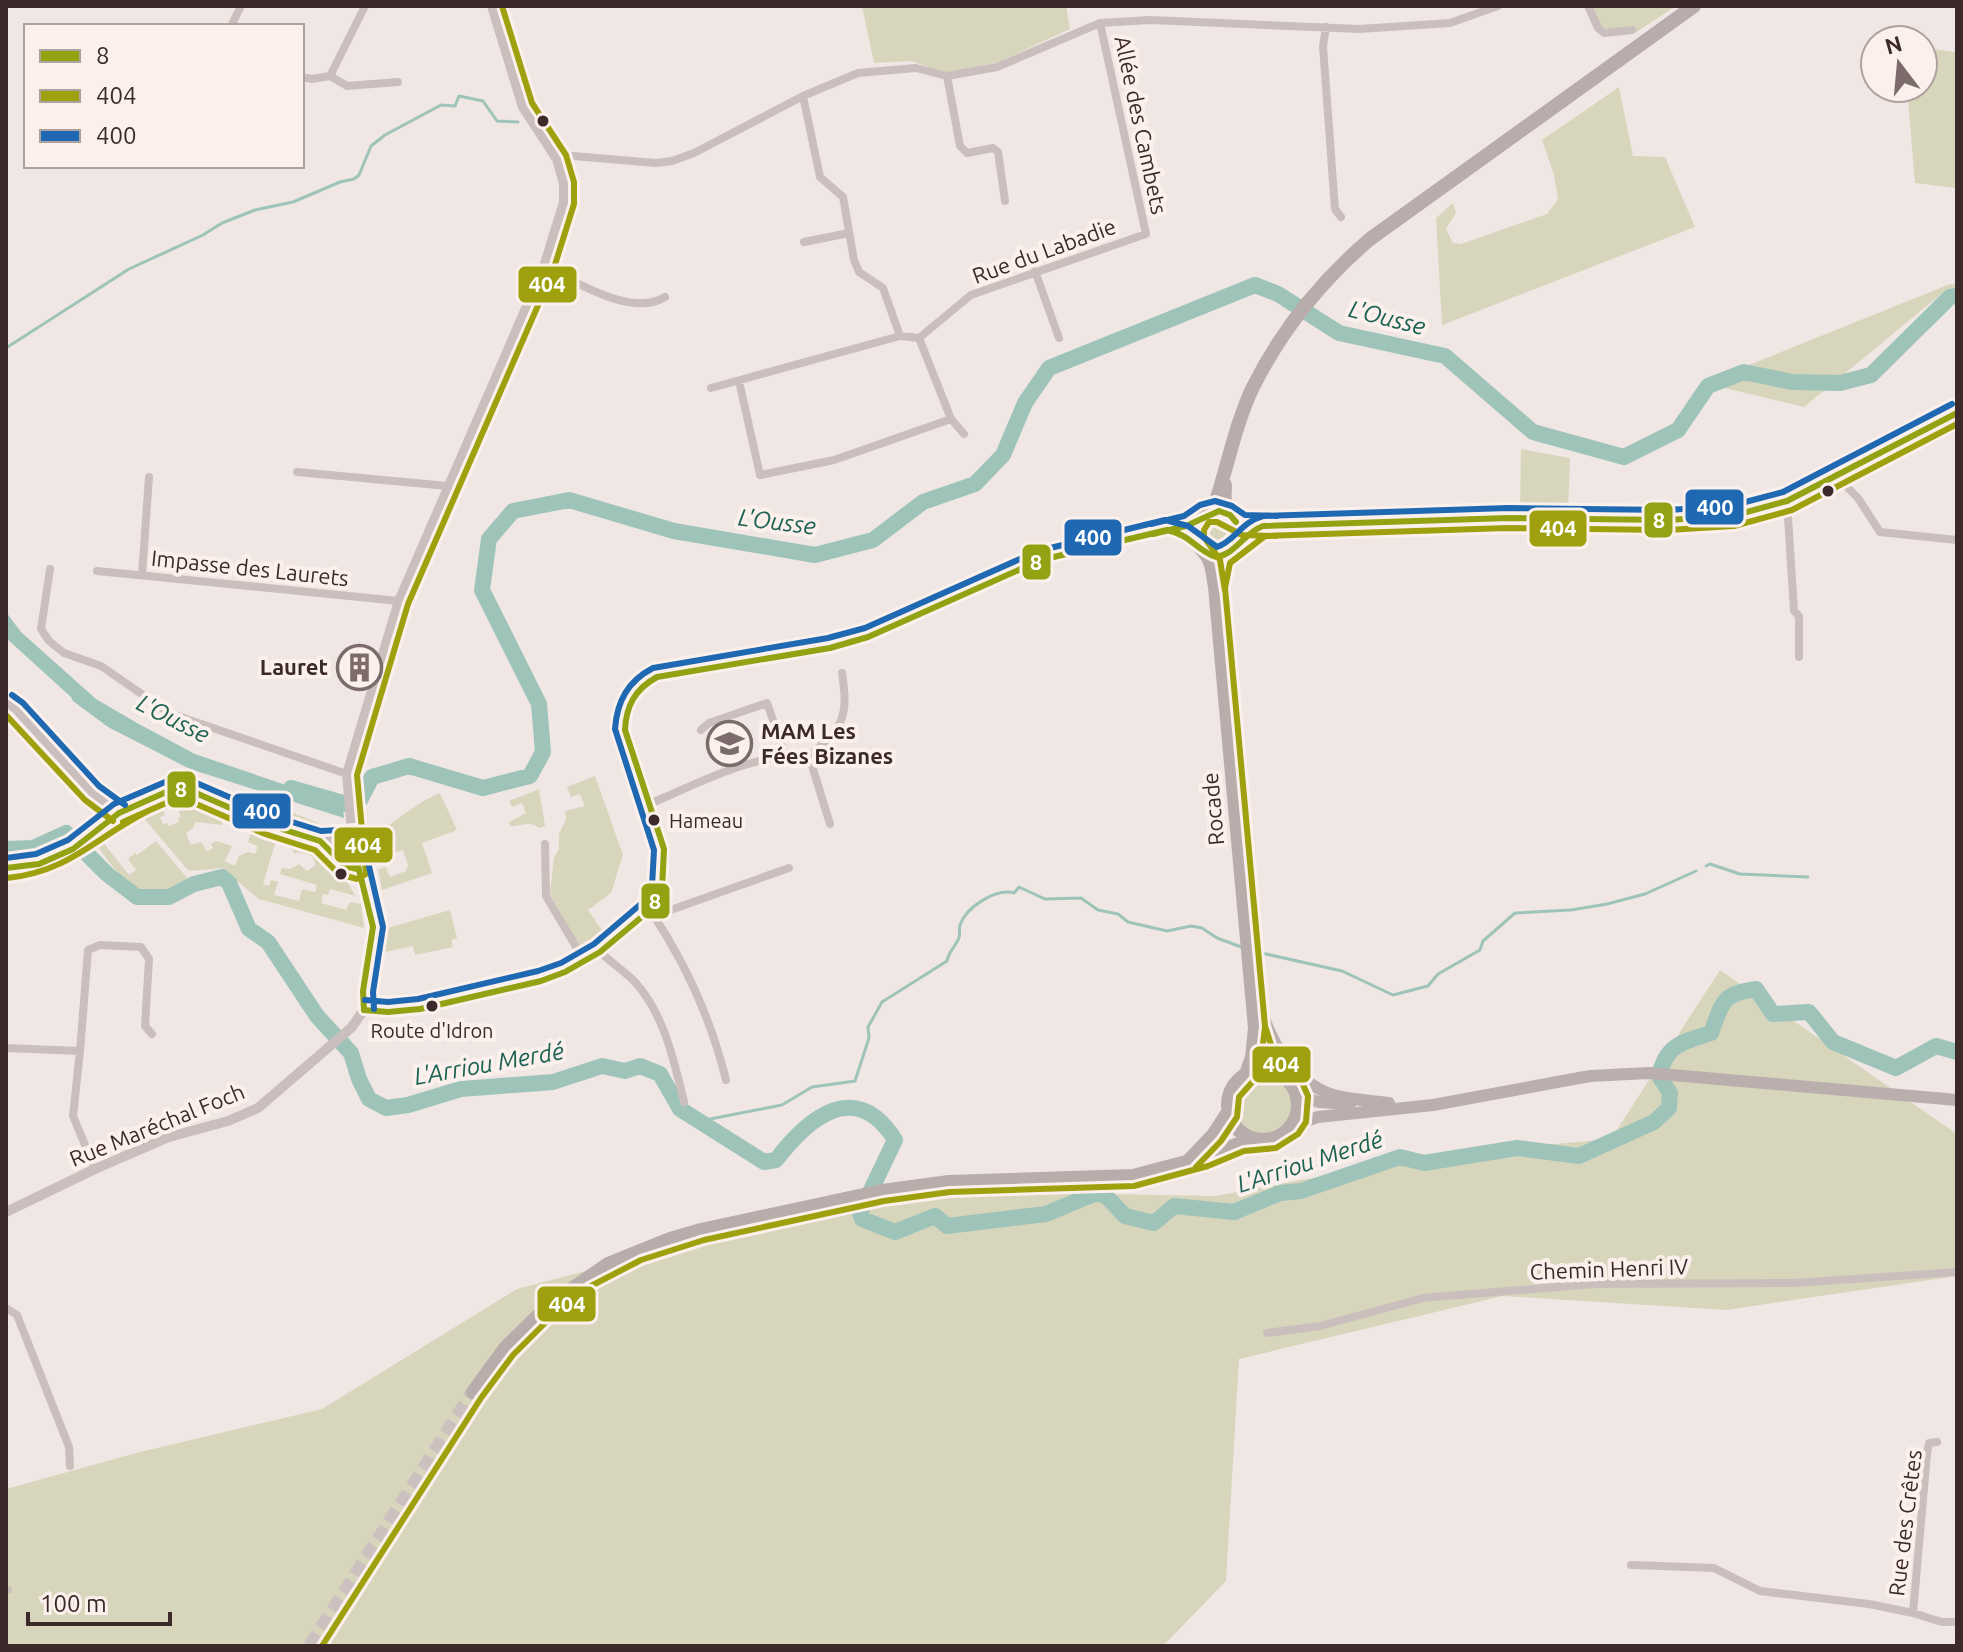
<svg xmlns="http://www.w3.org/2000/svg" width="1963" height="1652" font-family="Ubuntu,sans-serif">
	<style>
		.green { fill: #d8d5bd }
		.water { fill: #9ec4b9 }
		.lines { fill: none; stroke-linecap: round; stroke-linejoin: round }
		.stream { stroke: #9ec4b9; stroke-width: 3 }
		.river { stroke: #9ec4b9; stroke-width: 16 }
		.primary-tunnel { stroke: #ccc1bf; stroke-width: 14; stroke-dasharray: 14 7; stroke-linecap: butt }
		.minor { stroke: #cabfbc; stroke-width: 8 }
		.tertiary { stroke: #cabfbc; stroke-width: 10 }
		.secondary { stroke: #baafad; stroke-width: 12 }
		.primary { stroke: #b9adab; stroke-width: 14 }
		.bus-1-casing { stroke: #fcf0ec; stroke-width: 12 }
		.bus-2-casing { stroke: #fcf0ec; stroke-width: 12 }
		.bus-3-casing { stroke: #fcf0ec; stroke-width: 12 }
		.bus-1 { stroke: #92a213; stroke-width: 6 }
		.bus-2 { stroke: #9ea10d; stroke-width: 6 }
		.bus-3 { stroke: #1f69b2; stroke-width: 6 }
		.bus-dot { fill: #3c2a2a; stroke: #fcf0ec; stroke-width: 3 }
		.labels { text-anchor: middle; stroke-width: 8; stroke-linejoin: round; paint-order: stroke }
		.bus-label { font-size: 20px; fill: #3c2a2a; stroke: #fcf0ec; text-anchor: start }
		.street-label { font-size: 22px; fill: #3c2a2a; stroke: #fcf0ec }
		.poi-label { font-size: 22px; font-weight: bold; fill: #3c2a2a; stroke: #fcf0ec; text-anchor: end }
		.water-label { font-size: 24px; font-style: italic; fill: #1b6252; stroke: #fcf0ec }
		.line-badge { stroke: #fcf0ec; stroke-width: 3 }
		.badge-label { font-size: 22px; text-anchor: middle; font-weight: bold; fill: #fff }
	</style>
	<rect width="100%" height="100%" fill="#f0e7e4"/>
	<path class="green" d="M862,6H1066L1070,29L999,62L945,73L911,61L874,63Z
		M1604,6H1676L1635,33L1633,29L1614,31L1599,26L1592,8Z
		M1923,48L1957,52V188L1915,183L1907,88H1923Z
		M1619,87L1633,156L1665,157L1695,227L1442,325L1436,218L1453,203L1456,213L1446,229L1453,243L1461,244L1547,214L1558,199L1554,175L1542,140Z
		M1950,284L1957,285V297L1940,295L1804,407L1704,383Z
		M1521,449L1570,458L1568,513L1520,512Z
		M1199 533a16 16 0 1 1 32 0a16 16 0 1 1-32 0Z
		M595,776L623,855L611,893L588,910L606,936L590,948H580L550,894L554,857L559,849V834L566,819L565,811L585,806L580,794L571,797L567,787Z
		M539,789L545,826L539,828C529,820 521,827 510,826L509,822L526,813L522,803L512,807L509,801Z
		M225,792L260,800H257L255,806L280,816L283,809L319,823L315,835L270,821L222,799Z
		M440,793L457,830L422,843L432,873L382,890L378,869L386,867L390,877L406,871L408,865L403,850L368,861L366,848L373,838L384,834L383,830C401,816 419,802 440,793Z
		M184,797L221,817L222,825L196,822L192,829L186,833L191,845L201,842L207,851L213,848L211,844L216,841L232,846L225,861L235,866L239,856L248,852L255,854L258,846L248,842L252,829L277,837L263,884L269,886L271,880L278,882L274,895L299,901L302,889L315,892L317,885L280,874L282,868L290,869L299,864L307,871L316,865L312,856L298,852L295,854L289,846C318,834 343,876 356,896L330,889L328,895L323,894L321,903L346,910L350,902L361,904L364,928L259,899L221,868L190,871L186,868L138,811L156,805L159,811L163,810L165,815L160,817L163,824L167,823L169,826L179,822L178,818L181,817L178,809L173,811L171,807L176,804L175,798Z
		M98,836L129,875L136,870L128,859L135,853L137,855L156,841L188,879C181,883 173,888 165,891C131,901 110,862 93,840Z
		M450,910L457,938L451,940L453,947L415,955L413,946L380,953L384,929Z
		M1720,970L1957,1134V1276L1726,1310L1503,1296L1239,1359L1226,1581L1163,1646H6V1489L140,1452L322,1409L517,1289L740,1230L946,1191L1215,1196L1443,1154L1611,1139Z
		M1232 1105a30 30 0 1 1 60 0a30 30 0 1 1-60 0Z"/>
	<path class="water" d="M6,612L21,632L96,699L137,723L195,754L318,796L342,795L344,818L190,769L108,727L73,701L71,697L6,638Z"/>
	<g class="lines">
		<path class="stream" d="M6,348L129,269L203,235L222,223L255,210L293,202L340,182L354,179L359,175L371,146L385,135L441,105L455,106L459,96L483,101L497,121L518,122
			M1706,866L1710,864L1740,874L1808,877
			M1257,952L1342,971L1393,995L1428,986L1438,974L1480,950L1483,941L1515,913L1571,910L1607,904L1645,894L1696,871
			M700,1121L782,1105L812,1087L855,1081L869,1038L868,1027L882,1002L947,961C949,951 955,947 959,938C960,934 959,929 960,925C966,907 996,888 1014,893L1019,887L1045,899L1081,898L1098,910L1118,914L1128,922L1167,931L1191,926L1202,928L1217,938L1244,948"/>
		<path class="river" d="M291,788L350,805L360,800L372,777L409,766L483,788L530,776L543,752L539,704L482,590L489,539L513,511L569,500L674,531L815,555L873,540L923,502L975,484L1003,455L1025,403L1049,368L1255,285L1278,294L1339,333L1445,356L1533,432L1624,457L1678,430L1708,386L1744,372L1792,382L1840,383L1871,375L1950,297L1957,296
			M6,849L33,848L66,833L107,874L137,897H169L194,884L222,877L229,883L249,929L268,942L317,1016L351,1053L359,1079L369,1099L386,1108L408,1105L461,1089L553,1082L602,1066L625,1071L640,1066L660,1074L680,1109L764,1162L776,1160C809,1117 856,1078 895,1140L860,1213L862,1219L895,1232L935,1216L947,1226L1046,1214L1096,1193L1107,1197L1125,1216L1154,1223L1174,1206L1234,1212L1280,1193L1301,1191L1400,1157L1424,1163L1517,1148L1579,1156L1654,1122L1669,1108L1670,1093L1659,1076C1666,1044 1683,1042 1711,1033C1723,1002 1721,994 1756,989L1773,1014L1809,1012L1833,1042L1896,1068L1936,1046L1957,1052"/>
		<path class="primary-tunnel" d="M310,1646L473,1392"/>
		<path class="minor" d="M1588,6L1598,28L1604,33L1632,30
			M231,26L241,6
			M1326,27L1323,46L1335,209L1341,217
			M330,76L347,86L398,82
			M947,76L960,146L967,153L993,148L998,152L1005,201
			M302,77L312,79L330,76L365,6
			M803,96L820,177L843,197L854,260L859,272L883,288L900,336L919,338L951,419L964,434
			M557,159L573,156L656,163L672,161L694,153L803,96L858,73L916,68L947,76L997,67L1100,23L1150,20L1359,29L1450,23L1498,6
			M804,242L849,233
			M544,267C576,281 631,318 665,297
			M1035,271L1059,338
			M919,338L971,295L1146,234L1100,23
			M739,381L760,475L834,460L951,419
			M711,388L900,336
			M297,472L448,486
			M1837,477L1858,498L1880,532L1957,540
			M1787,501L1794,611L1799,616V657
			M50,569L41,629L49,641L64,653L101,666L169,713L347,774
			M97,571L399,601
			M142,575L149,477
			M6,703L16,710L92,793L119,813
			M701,730L709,723L767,703L785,755
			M809,756L830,824
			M92,793L97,820L101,826
			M649,804C700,783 752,753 809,756C843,727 849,718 842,673
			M320,841L345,866L357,869
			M545,844L546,896L585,962
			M6,868L39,864L73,849L119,813L173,789L189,790L269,825L320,841L352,838
			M650,910C685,962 711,1019 726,1080
			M650,910L665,912L789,868
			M600,952C611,962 624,971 634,981C664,1013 674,1061 684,1102
			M6,1048L80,1051L73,1116L95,1169
			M80,1051L88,950L100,945L141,947L149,959L145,1026L152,1034
			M6,1308L17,1315L69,1447L70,1466
			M1267,1333L1320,1326L1423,1298L1594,1284L1794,1283L1957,1272
			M1631,1565L1714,1568L1760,1591L1869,1604L1913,1613L1942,1622H1957
			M6,1590H8
			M1913,1613L1927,1454L1929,1443L1937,1442"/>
		<path class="tertiary" d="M1236,522L1266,526L1508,518L1668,520L1732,516L1787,501L1957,413
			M364,1010L388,1012L420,1009L541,981L565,972L600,952L650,910L662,889L664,849L625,730C625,697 640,683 670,673L830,648L868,637L1041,560L1178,528L1197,521
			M364,1010L363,991L373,927L354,855L347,774L399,601L544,267L564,202V184L557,159L523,107L492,6
			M6,1212L95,1169L169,1137L228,1121L258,1108L351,1028L364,1010"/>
		<path class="secondary" d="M1257,998C1268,1034 1285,1072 1321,1090C1341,1100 1367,1100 1389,1103
			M1298,1096L1319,1102L1350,1104
			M1291,1126L1318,1117L1433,1105L1590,1076L1649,1073L1957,1100"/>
		<path class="primary" d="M1207,555C1224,559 1244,547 1238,527C1235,518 1227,514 1225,504C1224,498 1225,491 1225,485
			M1228 1105a35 35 0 1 1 70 0a35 35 0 1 1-70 0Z
			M1246,1074L1252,1057L1255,1028L1215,587C1213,578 1213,564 1207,556C1199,545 1187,538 1196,522C1202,512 1212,510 1217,498C1228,463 1237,420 1253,387C1282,329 1321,281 1370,239L1694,6
			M1190,1159L1213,1135L1228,1112
			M473,1392L505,1348L550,1304L608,1264L670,1239L701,1230L882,1191L949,1182L1133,1176L1205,1157L1251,1139"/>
		<defs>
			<path id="bus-1" d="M1153,534L1186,526L1219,511L1230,515L1236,522
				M352,841L373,927L363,991L364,1010
				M6,868L39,864L73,849L119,813L173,789L189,790L269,825L320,841L345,866L357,869
				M364,1010L388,1012L420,1009L541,981L565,972L600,952L650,910L662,889L664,849L625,730C626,706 635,689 657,677L830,648L868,637L1041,560L1167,530C1191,535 1196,550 1216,557C1236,554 1244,533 1263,526L1508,518L1668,520L1732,516L1787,501L1957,413"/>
			<path id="bus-2" d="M1225,591L1220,560L1204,537V530L1209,522H1217L1242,535L1276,536
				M6,715L85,800L113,821
				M123,822L175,799L187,800L265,834L315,850L339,874L357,879L366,874L357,775L408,604L553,271L574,204V182L566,155L532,103L502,6
				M7,878C69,872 96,837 148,811
				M1196,1167L1221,1141L1237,1117L1239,1097L1255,1079L1261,1060L1265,1027
				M322,1646L481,1398L513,1355L556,1312L589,1287L641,1260L704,1240L884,1201L950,1192L1134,1186L1208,1166L1244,1151L1276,1148L1298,1134L1306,1122L1308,1096L1300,1078L1281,1064L1274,1054L1265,1026L1225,588L1230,563L1265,536L1508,528L1668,530L1734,526L1792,510L1957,424"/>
			<path id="bus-3" d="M1151,524L1184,516L1200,505L1215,501L1232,506L1245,515L1277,516
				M12,695L23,703L99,786L125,805
				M6,858L36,854L68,840L114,804L172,779L192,781L273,816L321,831L356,829L362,836L383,927L373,992L374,1009
				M365,1000L388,1002L418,999L538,971L561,963L594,944L642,903L652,886L654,850L615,729C617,701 628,681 653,668L828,638L865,628L1038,551L1165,520L1188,526L1217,547C1235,541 1241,522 1263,516L1508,508L1668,510L1730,506L1783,492L1952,404"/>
		</defs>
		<use href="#bus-1" class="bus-1-casing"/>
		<use href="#bus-2" class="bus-2-casing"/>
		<use href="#bus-3" class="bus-3-casing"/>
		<use href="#bus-1" class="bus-1"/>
		<use href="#bus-2" class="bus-2"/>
		<use href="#bus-3" class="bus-3"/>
	</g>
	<defs>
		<symbol id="building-ring" viewBox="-11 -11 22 22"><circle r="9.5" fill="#fcf0ec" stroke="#7b6c6b" stroke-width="1.5"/><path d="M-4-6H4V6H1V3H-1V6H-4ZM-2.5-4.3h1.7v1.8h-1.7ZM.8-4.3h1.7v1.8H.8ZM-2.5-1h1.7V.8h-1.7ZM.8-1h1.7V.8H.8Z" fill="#7b6c6b"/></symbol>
		<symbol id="school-ring" viewBox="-11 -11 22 22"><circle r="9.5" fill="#fcf0ec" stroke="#7b6c6b" stroke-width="1.5"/><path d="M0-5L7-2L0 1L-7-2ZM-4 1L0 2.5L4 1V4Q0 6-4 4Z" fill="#7b6c6b"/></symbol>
	</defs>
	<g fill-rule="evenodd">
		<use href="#building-ring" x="334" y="642" width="51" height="51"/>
		<use href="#school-ring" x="704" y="718" width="51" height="51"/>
	</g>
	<g class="bus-dot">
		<circle cx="543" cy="121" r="7"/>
		<circle cx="1828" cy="491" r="7"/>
		<circle cx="654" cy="820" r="7"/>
		<circle cx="341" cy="874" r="7"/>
		<circle cx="432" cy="1006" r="7"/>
	</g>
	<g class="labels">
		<g class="bus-label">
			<text x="669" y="828">Hameau</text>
			<text x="432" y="1038" text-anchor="middle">Route d'Idron</text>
		</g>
		<g class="street-label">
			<text transform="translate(1141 125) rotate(78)" y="8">Allée des Cambets</text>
			<text transform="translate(1044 251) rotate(-20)" y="8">Rue du Labadie</text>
			<text transform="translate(250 568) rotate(6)" y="8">Impasse des Laurets</text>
			<text transform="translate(1213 809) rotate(-95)" y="8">Rocade</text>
			<text transform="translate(157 1125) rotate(-22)" y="8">Rue Maréchal Foch</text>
			<text transform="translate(1609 1269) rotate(-2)" y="8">Chemin Henri IV</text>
			<text transform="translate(1905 1523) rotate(-83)" y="8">Rue des Crêtes</text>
		</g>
		<g class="poi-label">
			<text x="328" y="675">Lauret</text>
			<text x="761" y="739" text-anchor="start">MAM Les<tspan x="761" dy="25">Fées Bizanes</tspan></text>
		</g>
		<g class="water-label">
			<text transform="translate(1387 318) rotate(14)" y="8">L'Ousse</text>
			<text transform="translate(777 522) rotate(7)" y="8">L'Ousse</text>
			<text transform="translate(173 719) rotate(27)" y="8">L'Ousse</text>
			<text transform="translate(489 1064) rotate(-10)" y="8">L'Arriou Merdé</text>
			<text transform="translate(1310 1162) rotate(-18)" y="8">L'Arriou Merdé</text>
		</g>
	</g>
	<g class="line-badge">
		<rect x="517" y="265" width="61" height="39" rx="8" fill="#9ea10d"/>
		<rect x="1684" y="488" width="61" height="38" rx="8" fill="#1f69b2"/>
		<rect x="1643" y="501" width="31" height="38" rx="8" fill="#92a213"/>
		<rect x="1528" y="509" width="60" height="39" rx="8" fill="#9ea10d"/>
		<rect x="1063" y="518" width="60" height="39" rx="8" fill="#1f69b2"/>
		<rect x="1021" y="543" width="31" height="38" rx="8" fill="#92a213"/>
		<rect x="166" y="770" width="31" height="39" rx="8" fill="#92a213"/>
		<rect x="231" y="792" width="61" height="38" rx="8" fill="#1f69b2"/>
		<rect x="333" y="826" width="61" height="38" rx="8" fill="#9ea10d"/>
		<rect x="640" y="882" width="31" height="38" rx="8" fill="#92a213"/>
		<rect x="1251" y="1045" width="61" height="39" rx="8" fill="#9ea10d"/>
		<rect x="536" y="1285" width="61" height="38" rx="8" fill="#9ea10d"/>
	</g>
	<g class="badge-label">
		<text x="547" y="292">404</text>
		<text x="1715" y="515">400</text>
		<text x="1659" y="528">8</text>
		<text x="1558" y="536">404</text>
		<text x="1093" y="545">400</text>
		<text x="1036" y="570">8</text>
		<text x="181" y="797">8</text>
		<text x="262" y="819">400</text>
		<text x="363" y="853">404</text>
		<text x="655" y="909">8</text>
		<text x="1281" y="1072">404</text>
		<text x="567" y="1312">404</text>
	</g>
	<rect width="1963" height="1652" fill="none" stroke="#3c2a2a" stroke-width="16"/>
	<rect x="24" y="24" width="280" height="144" fill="#fcf0ec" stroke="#afa19e" stroke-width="2"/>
	<rect x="40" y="50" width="40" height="12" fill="#92a213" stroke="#afa19e" stroke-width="2"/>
	<text x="96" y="64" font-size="24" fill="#3c2a2a">8</text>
	<rect x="40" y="90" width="40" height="12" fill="#9ea10d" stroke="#afa19e" stroke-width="2"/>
	<text x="96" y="104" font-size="24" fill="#3c2a2a">404</text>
	<rect x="40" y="130" width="40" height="12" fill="#1f69b2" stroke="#afa19e" stroke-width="2"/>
	<text x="96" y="144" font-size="24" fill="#3c2a2a">400</text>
	<g transform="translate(1899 64) rotate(344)"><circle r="38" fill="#fcf0ec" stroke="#afa19e" stroke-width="2"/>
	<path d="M0-6L14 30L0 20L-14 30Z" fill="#7b6c6b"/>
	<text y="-12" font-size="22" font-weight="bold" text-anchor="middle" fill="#3c2a2a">N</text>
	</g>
	<path d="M28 1612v12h142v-12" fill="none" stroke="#3c2a2a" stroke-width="4"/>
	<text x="40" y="1612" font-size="24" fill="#3c2a2a" stroke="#fcf0ec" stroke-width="6" paint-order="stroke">100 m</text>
</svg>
